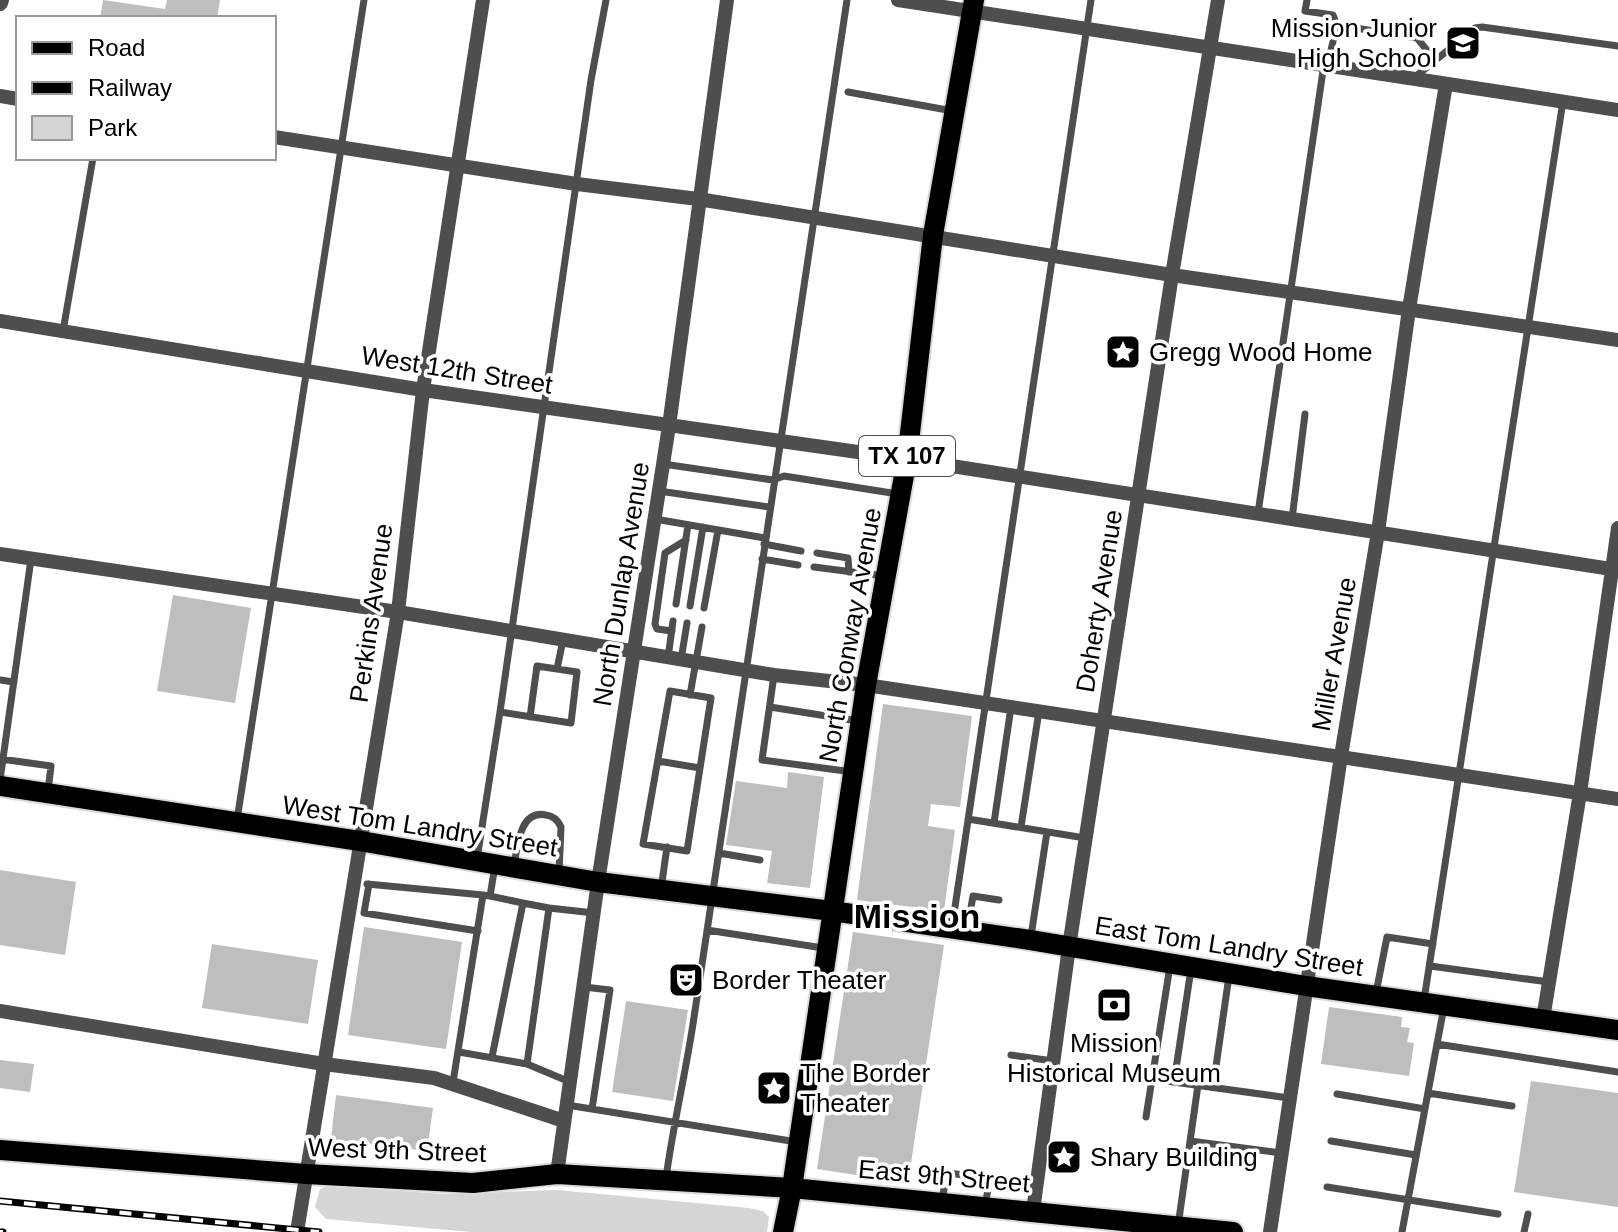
<svg xmlns="http://www.w3.org/2000/svg" width="1618" height="1232" font-family="Arial,sans-serif">
	<style>
		.green { fill: #d5d5d5 }
		.building { fill: #bebebe }
		.lines { fill: none; stroke-linecap: round; stroke-linejoin: round }
		.primary-casing { stroke: #dbdbdb; stroke-width: 24 }
		.service { stroke: #4e4e4e; stroke-width: 7 }
		.minor { stroke: #4e4e4e; stroke-width: 14 }
		.tertiary { stroke: #4e4e4e; stroke-width: 16 }
		.primary { stroke: #000; stroke-width: 20 }
		.rail-casing { stroke: #000; stroke-width: 7 }
		.rail { stroke: #fff; stroke-width: 4; stroke-dasharray: 12; stroke-linecap: butt }
		.labels { text-anchor: middle; stroke-width: 7; stroke-linejoin: round; paint-order: stroke }
		.shield { fill: #fff; stroke: #4c4c4c; stroke-width: 2 }
		.shield-label { font-size: 24px; font-weight: bold; fill: #000 }
		.poi-label { font-size: 26px; fill: #000; stroke: #fff; text-anchor: start }
		.street-label { font-size: 26px; fill: #000; stroke: #fff }
		.district-label { font-size: 34px; font-weight: bold; fill: #000; stroke: #fff }
	</style>
	<rect width="100%" height="100%" fill="#fff"/>
	<path class="green" d="M328,1186L445,1194L558,1190L749,1208L763,1211L769,1217L767,1232H471L326,1219L315,1207L320,1189Z"/>
	<path class="building" d="M103,0L165,9L167,0H220L217,18H100Z
		M173,595L251,608L235,703L157,691Z
		M883,704L972,716L960,807L931,804L928,826L955,830L944,911L857,900Z
		M788,772L824,777L810,888L767,883L772,851L726,845L736,781L787,788Z
		M0,870L76,882L65,955L0,945Z
		M364,927L462,942L446,1049L348,1035Z
		M853,932L944,945L908,1183L817,1169Z
		M212,944L318,960L308,1024L202,1008Z
		M626,1001L688,1010L673,1101L612,1092Z
		M1329,1007L1402,1017L1401,1027L1410,1028L1407,1042L1414,1043L1409,1076L1321,1064Z
		M0,1060L34,1064L30,1092L0,1088Z
		M1531,1081L1618,1093V1207L1514,1192Z
		M336,1095L433,1108L427,1151L331,1139Z"/>
	<g class="lines">
		<defs>
			<path id="primary" d="M0,786L360,841L598,882L832,911L1030,940L1306,986L1618,1030
				M0,1150L306,1174L473,1183L557,1174L792,1188L1233,1232
				M783,1232L792,1188L866,685L907,459L933,235L974,0"/>
		</defs>
		<use href="#primary" class="primary-casing"/>
		<path class="service" d="M1307,0L1305,11L1333,15L1337,25
			M1415,77L1475,28L1482,27L1618,46
			M848,92L953,111
			M63,331L93,158
			M663,464L773,480L784,476L898,494
			M659,491L769,507
			M1258,513L1324,64L1330,54L1337,25L1417,38L1435,60
			M655,519L765,538
			M1292,519L1305,414
			M764,544L801,551
			M817,553L848,558L849,572
			M762,559L798,565
			M814,567L884,576
			M676,604L688,525
			M690,606L703,527
			M704,608L718,530
			M672,631L657,629L655,624L665,553L686,540
			M668,658L673,621
			M681,660L687,623
			M557,669L563,640
			M774,675L762,760L853,772
			M0,680L14,682
			M670,691L711,698L687,851L643,844Z
			M690,695L702,627
			M770,707L858,721
			M500,712L591,80L606,0
			M1,759L51,766L48,791
			M658,761L700,768
			M0,780L31,559
			M968,819L1085,838
			M237,820L364,0
			M994,823L1011,707
			M1021,827L1039,711
			M719,853L760,860
			M477,859L500,712L571,723L577,672L537,666L530,717
			M514,866C517,849 519,809 546,815C554,816 558,820 561,827L559,873
			M367,884L483,895
			M369,884L364,913L478,931
			M661,889L667,847
			M490,896L523,903L492,1057
			M523,903L549,908
			M952,927L1091,0
			M707,930L823,948
			M967,930L973,896L999,900
			M1031,936L1047,832
			M1430,966L1549,982
			M584,987L610,990L592,1109
			M1376,993L1387,937L1433,944
			M1424,1000L1563,101
			M1444,1007L1437,1044L1618,1072
			M459,1052L527,1064
			M1011,1055L1053,1061
			M1152,1079L1289,1098
			M453,1082L483,895L490,896L495,866
			M570,1082L527,1064L549,908L594,913
			M1174,1082L1191,969
			M1213,1087L1229,976
			M1428,1093L1512,1106
			M1337,1094L1425,1109
			M567,1105L797,1142
			M1146,1117L1170,966
			M1190,1141L1281,1153
			M1331,1141L1416,1155
			M666,1178C673,1126 685,1076 693,1024L847,0
			M1327,1187L1498,1214
			M942,1200L947,1173L990,1178L985,1206
			M1178,1226L1198,1085
			M1402,1232L1437,1044
			M1524,1232L1528,1214"/>
		<path class="minor" d="M898,0L1618,110
			M0,96L18,99
			M274,137L577,184L698,199L1172,275L1618,340
			M0,321L423,390L907,459L1618,570
			M0,554L398,612L774,675L866,685L1618,799
			M0,1011L324,1064L434,1078L564,1121
			M1543,1019L1580,793L1618,528
			M557,1174L598,882L669,426L727,0
			M1033,1211L1069,947L1172,275L1218,0
			M297,1232L398,612L423,390L483,0
			M1270,1232L1341,756L1378,532L1409,309L1446,84"/>
		<path class="tertiary" d="M0,3L1,0"/>
		<use href="#primary" class="primary"/>
		<defs>
			<path id="rail" d="M0,1201L319,1232
				M0,1232H3"/>
		</defs>
		<use href="#rail" class="rail-casing"/>
		<use href="#rail" class="rail"/>
	</g>
	<defs>
		<symbol id="school-square" viewBox="-11 -11 22 22"><rect x="-9" y="-9" width="18" height="18" rx="4" fill="#000" stroke="#fff"/><path d="M0-5L7-2L0 1L-7-2ZM-4 1L0 2.5L4 1V4Q0 6-4 4Z" fill="#fff"/></symbol>
		<symbol id="sight-square" viewBox="-11 -11 22 22"><rect x="-9" y="-9" width="18" height="18" rx="4" fill="#000" stroke="#fff"/><path d="M0-6L1.8-2.2L6-1.7L2.9 1.2L3.7 5.4L0 3.3L-3.7 5.4L-2.9 1.2L-6-1.7L-1.8-2.2Z" fill="#fff"/></symbol>
		<symbol id="theatre-square" viewBox="-11 -11 22 22"><rect x="-9" y="-9" width="18" height="18" rx="4" fill="#000" stroke="#fff"/><path d="M-5-5.5Q0-4 5-5.5V0Q5 5 0 6Q-5 5-5 0ZM-3.3-2.5H-1v1.5H-3.3ZM1-2.5H3.3v1.5H1ZM-2.8 1Q0 5.5 2.8 1Z" fill="#fff"/></symbol>
		<symbol id="bank-square" viewBox="-11 -11 22 22"><rect x="-9" y="-9" width="18" height="18" rx="4" fill="#000" stroke="#fff"/><path d="M-6-4H6V4H-6ZM0-2.3a2.3 2.3 0 1 0 0 4.6a2.3 2.3 0 1 0 0-4.6Z" fill="#fff"/></symbol>
	</defs>
	<g fill-rule="evenodd">
		<use href="#school-square" x="1443" y="23" width="40" height="40"/>
		<use href="#sight-square" x="1103" y="332" width="40" height="40"/>
		<use href="#theatre-square" x="666" y="960" width="40" height="40"/>
		<use href="#bank-square" x="1094" y="985" width="40" height="40"/>
		<use href="#sight-square" x="754" y="1068" width="40" height="40"/>
		<use href="#sight-square" x="1044" y="1137" width="40" height="40"/>
	</g>
	<g class="labels">
		<rect class="shield" x="859" y="436" width="96" height="40" rx="6"/>
		<g class="shield-label">
			<text x="907" y="464">TX 107</text>
		</g>
		<g class="poi-label">
			<text x="1437" y="37" text-anchor="end">Mission Junior<tspan x="1437" dy="30">High School</tspan></text>
			<text x="1149" y="361">Gregg Wood Home</text>
			<text x="712" y="989">Border Theater</text>
			<text x="1114" y="1052" text-anchor="middle">Mission<tspan x="1114" dy="30">Historical Museum</tspan></text>
			<text x="800" y="1082">The Border<tspan x="800" dy="30">Theater</tspan></text>
			<text x="1090" y="1166">Shary Building</text>
		</g>
		<g class="street-label">
			<text transform="translate(457 370) rotate(9)" y="9">West 12th Street</text>
			<text transform="translate(621 584) rotate(-81)" y="9">North Dunlap Avenue</text>
			<text transform="translate(1099 601) rotate(-81)" y="9">Doherty Avenue</text>
			<text transform="translate(371 613) rotate(-82)" y="9">Perkins Avenue</text>
			<text transform="translate(850 635) rotate(-80)" y="9">North Conway Avenue</text>
			<text transform="translate(1334 654) rotate(-80)" y="9">Miller Avenue</text>
			<text transform="translate(420 826) rotate(9)" y="9">West Tom Landry Street</text>
			<text transform="translate(1229 946) rotate(9)" y="9">East Tom Landry Street</text>
			<text transform="translate(397 1150) rotate(2)" y="9">West 9th Street</text>
			<text transform="translate(944 1176) rotate(5)" y="9">East 9th Street</text>
		</g>
		<g class="district-label">
			<text x="917" y="928">Mission</text>
		</g>
	</g>
	<rect x="16" y="16" width="260" height="144" fill="#ffffff" stroke="#999999" stroke-width="2"/>
	<rect x="32" y="42" width="40" height="12" fill="#000000" stroke="#999999" stroke-width="2"/>
	<text x="88" y="56" font-size="24" fill="#000000">Road</text>
	<rect x="32" y="82" width="40" height="12" fill="#000000" stroke="#999999" stroke-width="2"/>
	<text x="88" y="96" font-size="24" fill="#000000">Railway</text>
	<rect x="32" y="116" width="40" height="24" fill="#d5d5d5" stroke="#999999" stroke-width="2"/>
	<text x="88" y="136" font-size="24" fill="#000000">Park</text>
</svg>
